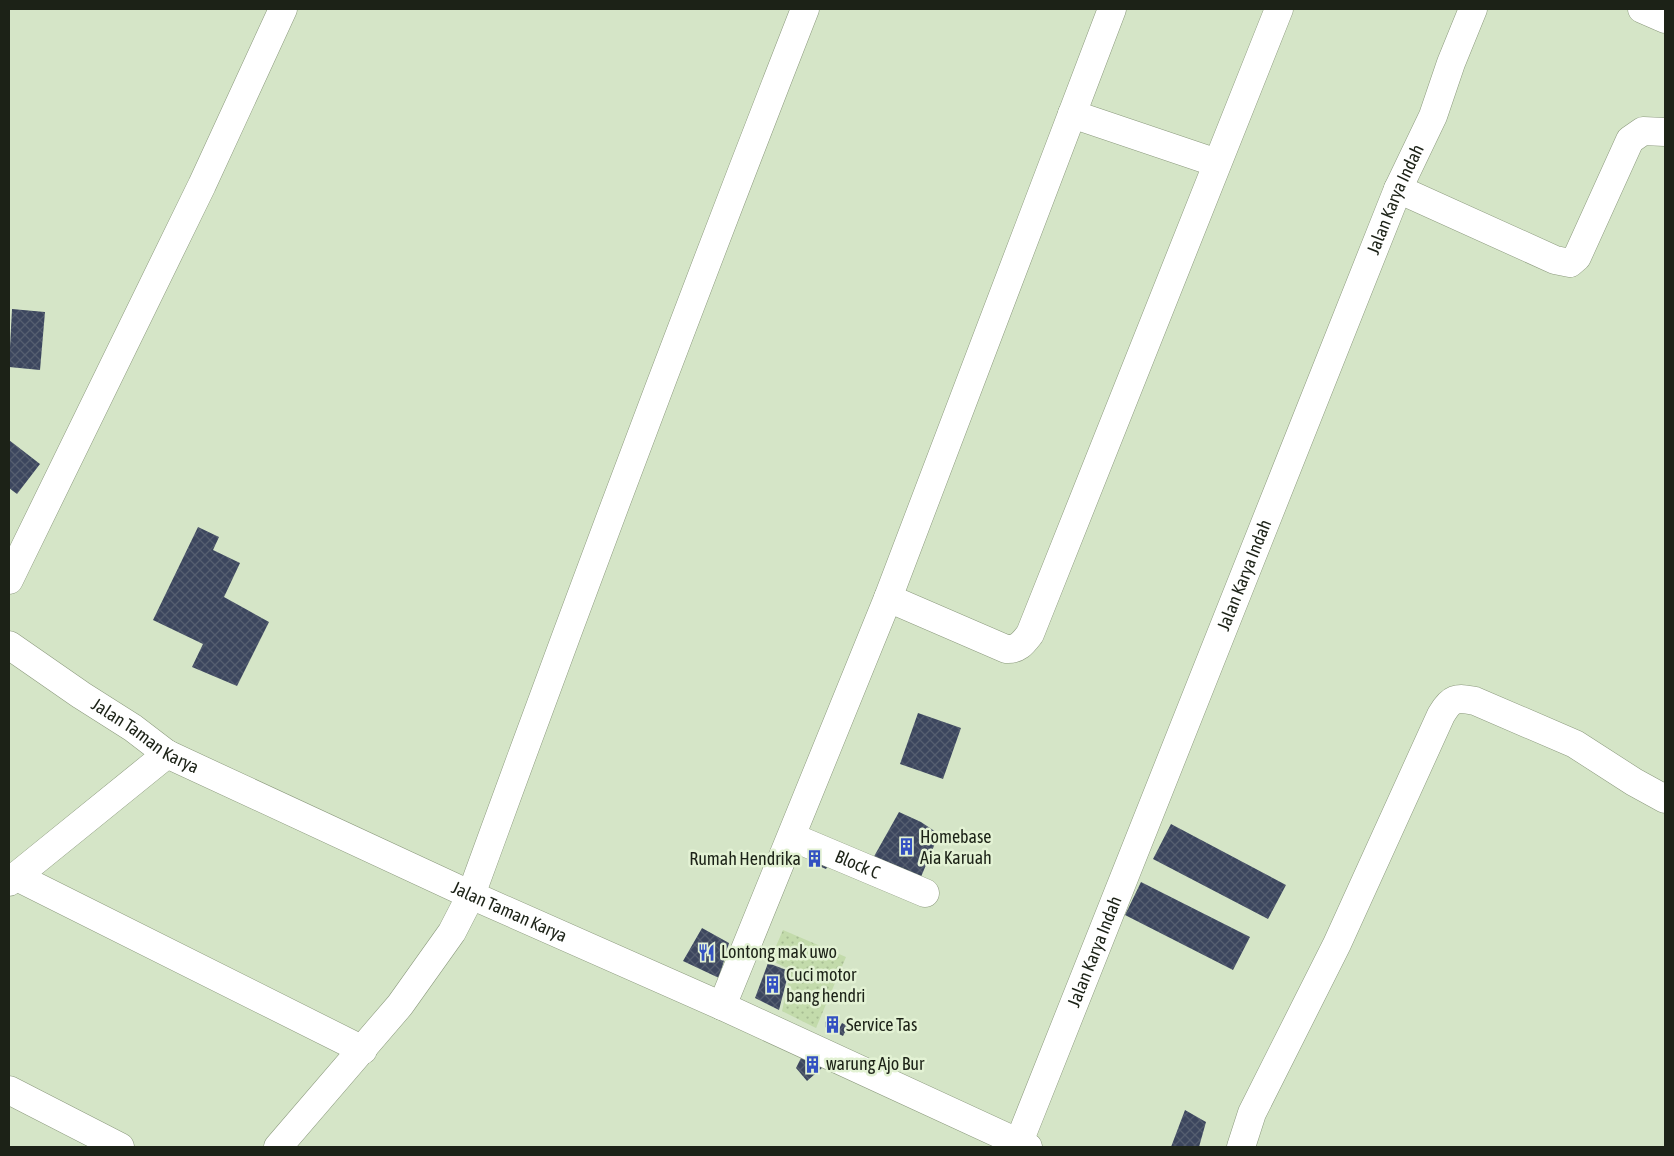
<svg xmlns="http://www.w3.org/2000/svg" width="1674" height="1156" font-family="'Asap Condensed',sans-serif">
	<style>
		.grass { fill: url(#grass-dots) }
		.building { fill: url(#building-cross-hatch) }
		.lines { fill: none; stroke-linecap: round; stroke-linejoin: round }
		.minor-casing { stroke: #8c9a7e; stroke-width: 29 }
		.minor { stroke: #fff; stroke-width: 28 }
		.labels { text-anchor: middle; stroke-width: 5; stroke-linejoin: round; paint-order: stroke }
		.street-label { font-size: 18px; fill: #1c2217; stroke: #e3f2d4 }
		.poi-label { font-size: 18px; fill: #1c2217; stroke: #e3f2d4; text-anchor: start }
	</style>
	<defs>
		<pattern id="grass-dots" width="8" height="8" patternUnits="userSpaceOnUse" patternTransform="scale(1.25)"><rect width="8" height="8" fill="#c3dbab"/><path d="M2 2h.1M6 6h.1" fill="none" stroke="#a7bc92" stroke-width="1.8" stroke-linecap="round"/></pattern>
		<pattern id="building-cross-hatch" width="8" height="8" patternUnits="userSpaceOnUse" patternTransform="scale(1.25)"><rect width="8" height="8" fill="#3c465e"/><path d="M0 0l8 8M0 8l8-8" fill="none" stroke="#555e70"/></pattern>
	</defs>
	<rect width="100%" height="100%" fill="#d5e5c7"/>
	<path class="grass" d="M783,930L846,957L816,1028L782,1011L791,970L770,960Z"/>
	<path class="building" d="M12,309L45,312L40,370L9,367Z
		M9,440L40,464L17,494L9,488Z
		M198,527L219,537L213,550L240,563L224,597L269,622L237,686L192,667L203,644L153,620Z
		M918,713L961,728L943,779L900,764Z
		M899,812L921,822L939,834L918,884L872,860Z
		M1171,824L1286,885L1268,919L1153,859Z
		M811,855L830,862L826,869L809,862Z
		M1141,882L1250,937L1233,970L1125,915Z
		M702,928L729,943L719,978L683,961Z
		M768,963L789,971L779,1010L755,998Z
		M831,1017L840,1021L835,1033L825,1027V1022Z
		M842,1023L848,1026L843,1036L837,1033Z
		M805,1050L830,1061L807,1081L796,1068Z
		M1185,1110L1206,1122L1199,1147H1171Z"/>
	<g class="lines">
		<defs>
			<g id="minor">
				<path d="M1642,9L1665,19"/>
				<path d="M1072,114L1217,163"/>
				<path d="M1398,189L1555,260L1570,263L1577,257L1630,140L1643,131L1665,132"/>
				<path d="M9,580L202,185L283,9"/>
				<path d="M888,598L1006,649C1018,650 1023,643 1030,634L1279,9"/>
				<path id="s1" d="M9,645L81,695L133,728L167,754L471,895L722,1006L1028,1147"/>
				<path id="s2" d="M792,837L925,893"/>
				<path d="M15,876L363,1050"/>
				<path d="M9,882L167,754"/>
				<path d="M722,1006L888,598L1112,9"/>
				<path d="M9,1090L120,1147"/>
				<path id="s3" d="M1019,1142L1398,189L1433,116L1451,63L1473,9"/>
				<path d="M278,1147L400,1005L452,932L471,895C579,598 690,303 805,9"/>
				<path d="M1241,1147L1252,1113L1337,944L1441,715C1451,698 1456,697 1475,701L1575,744L1634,782L1665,799"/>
			</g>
		</defs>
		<use href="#minor" class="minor-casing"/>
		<use href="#minor" class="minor"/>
	</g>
	<defs>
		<symbol id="building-bare" viewBox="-9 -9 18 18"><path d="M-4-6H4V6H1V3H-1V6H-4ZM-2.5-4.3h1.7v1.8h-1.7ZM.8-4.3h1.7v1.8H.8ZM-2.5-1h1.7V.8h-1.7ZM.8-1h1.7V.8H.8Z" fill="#3351c2" stroke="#e3f2d4" stroke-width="2.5" paint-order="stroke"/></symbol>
		<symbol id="restaurant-bare" viewBox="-9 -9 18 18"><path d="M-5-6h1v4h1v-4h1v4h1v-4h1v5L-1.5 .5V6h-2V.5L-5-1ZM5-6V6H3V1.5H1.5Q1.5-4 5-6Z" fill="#3351c2" stroke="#e3f2d4" stroke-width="2.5" paint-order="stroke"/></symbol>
	</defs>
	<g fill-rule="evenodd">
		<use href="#building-bare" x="894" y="834" width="25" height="25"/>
		<use href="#building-bare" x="802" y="846" width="25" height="25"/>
		<use href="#restaurant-bare" x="694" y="940" width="25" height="25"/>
		<use href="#building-bare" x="760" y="972" width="25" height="25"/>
		<use href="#building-bare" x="820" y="1012" width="25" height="25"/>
		<use href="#building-bare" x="800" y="1052" width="25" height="25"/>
	</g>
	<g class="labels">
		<g class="street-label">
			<text dy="6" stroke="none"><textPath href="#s3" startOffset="1015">Jalan Karya Indah</textPath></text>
			<text dy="6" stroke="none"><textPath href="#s3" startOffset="610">Jalan Karya Indah</textPath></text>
			<text dy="6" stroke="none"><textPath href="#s1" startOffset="164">Jalan Taman Karya</textPath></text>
			<text dy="6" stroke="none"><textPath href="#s2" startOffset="71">Block C</textPath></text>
			<text dy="6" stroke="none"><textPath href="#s1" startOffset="569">Jalan Taman Karya</textPath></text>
			<text dy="6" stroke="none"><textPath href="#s3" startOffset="205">Jalan Karya Indah</textPath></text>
		</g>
		<g class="poi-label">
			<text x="920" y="843">Homebase<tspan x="920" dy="21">Aia Karuah</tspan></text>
			<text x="801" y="865" text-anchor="end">Rumah Hendrika</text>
			<text x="721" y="958">Lontong mak uwo</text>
			<text x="786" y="981">Cuci motor<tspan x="786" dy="21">bang hendri</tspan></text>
			<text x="846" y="1031">Service Tas</text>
			<text x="826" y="1070">warung Ajo Bur</text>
		</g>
	</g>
	<rect width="1674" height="1156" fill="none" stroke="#1c2217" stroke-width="20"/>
</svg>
